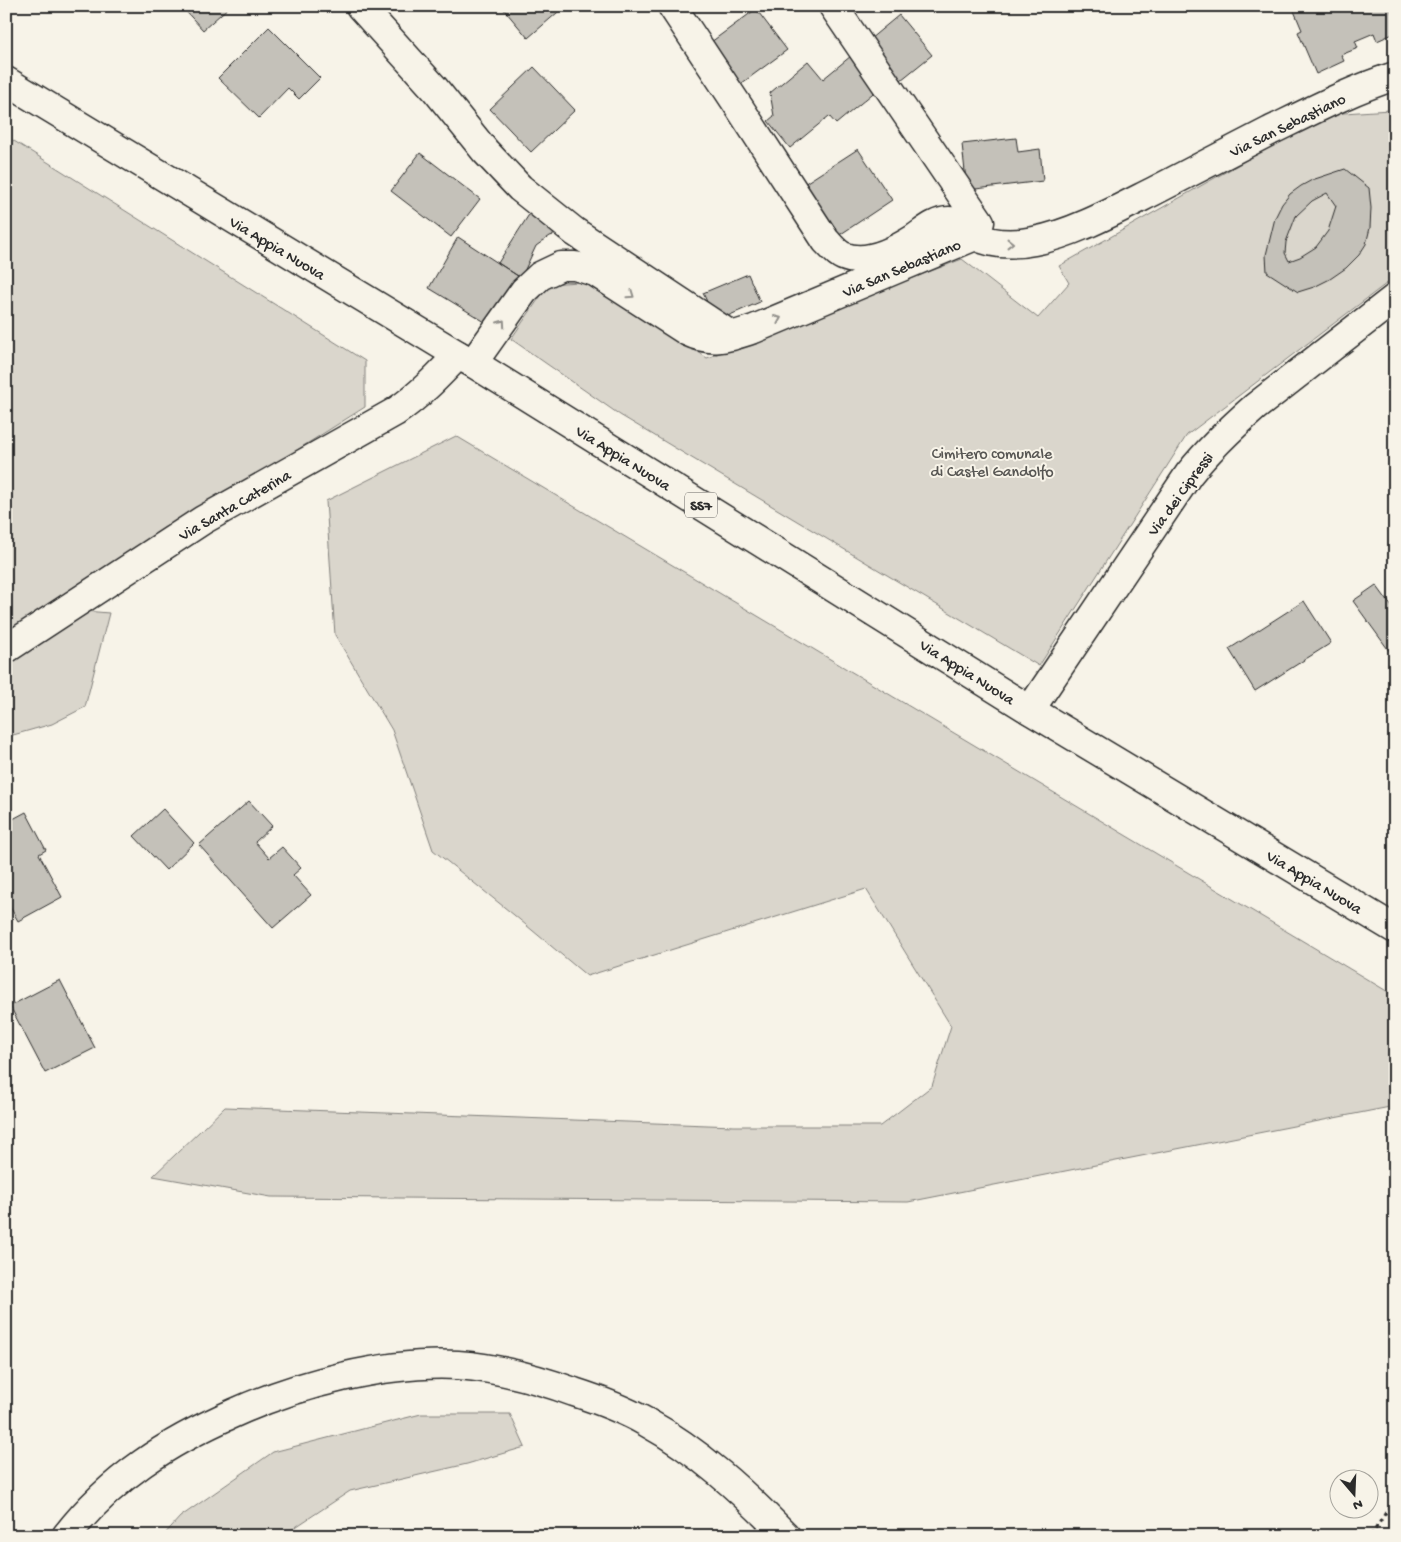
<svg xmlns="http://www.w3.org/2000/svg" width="1401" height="1542" font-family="'Gochi Hand',sans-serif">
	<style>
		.green { fill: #dad6cc; stroke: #82807c }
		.building { fill: #c4c1b9; stroke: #2b2b2b; fill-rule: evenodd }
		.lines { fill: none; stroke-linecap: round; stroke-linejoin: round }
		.street-casing { stroke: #2b2b2b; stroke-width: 31 }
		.secondary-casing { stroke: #2b2b2b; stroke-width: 31 }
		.primary-casing { stroke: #2b2b2b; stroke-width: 31 }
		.path { stroke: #2b2b2b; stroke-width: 3; stroke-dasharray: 4 4; stroke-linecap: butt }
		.street { stroke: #f7f3e8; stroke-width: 28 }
		.secondary { stroke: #f7f3e8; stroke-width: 28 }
		.primary { stroke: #f7f3e8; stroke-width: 28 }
		.oneway { stroke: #918f8a }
		.labels { text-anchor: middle; stroke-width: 4; stroke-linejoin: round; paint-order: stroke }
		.shield { fill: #f7f3e8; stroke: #686764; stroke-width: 1 }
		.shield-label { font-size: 15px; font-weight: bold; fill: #2b2b2b }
		.street-label { font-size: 16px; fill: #2b2b2b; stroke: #f7f3e8 }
		.park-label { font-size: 16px; fill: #575653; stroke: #f7f3e8 }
	</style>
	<rect width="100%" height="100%" fill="#f7f3e8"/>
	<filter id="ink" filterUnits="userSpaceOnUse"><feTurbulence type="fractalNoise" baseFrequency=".02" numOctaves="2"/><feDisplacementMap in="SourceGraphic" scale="10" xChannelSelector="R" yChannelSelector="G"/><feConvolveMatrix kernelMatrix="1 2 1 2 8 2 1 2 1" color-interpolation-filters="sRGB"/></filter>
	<g filter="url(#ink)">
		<path class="green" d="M1390,110L1395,117V277L1187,435L1039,666L620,415L511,339L549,284L594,281L707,358L962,259L1038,318L1069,283L1059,266L1328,114Z
			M6,136L365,361V407L6,634Z
			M456,436L1395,996V1106L908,1202L271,1197L153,1176L225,1107L734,1126H880L932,1086L951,1026L866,889L587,976L514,915L433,850L392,730L335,635L326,501Z
			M85,611L109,613L85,707L52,724L6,737V663Z
			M421,1414H510L525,1447L467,1464L350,1491L282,1536H163L180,1517L273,1452Z"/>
		<path class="building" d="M181,6H230L203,30Z
			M501,6H565L528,38Z
			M1292,6H1338L1340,11L1352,6H1389L1395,19V33L1377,41L1374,33L1355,41L1358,48L1341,55L1344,61L1316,74L1298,32L1302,30Z
			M756,9L787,50L738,86L707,45Z
			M899,15L932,55L896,84L864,44Z
			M269,27L320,78L299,99L288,88L259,118L218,78Z
			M851,56L878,89L836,124L829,116L790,148L768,121L774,116L770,93L808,61L823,79Z
			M534,67L575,110L531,152L490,109Z
			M1016,138L1018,152L1040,149L1043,181L967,190L962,144Z
			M858,149L892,200L838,236L804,184Z
			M420,153L480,199L451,237L391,191Z
			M1345,169L1369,188L1371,208L1370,228L1366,244L1359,255L1346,268L1330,279L1314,287L1298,292L1267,272L1266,255L1275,218L1282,204L1290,194L1301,186L1312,180ZM1327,193L1336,206L1328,231L1316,247L1300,257L1289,261L1285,253L1286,242L1296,216L1312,201Z
			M530,213L564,232L550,236L536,246L521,278L498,263Z
			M458,237L521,278L490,325L429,288Z
			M748,274L760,302L716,321L703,293Z
			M1376,585L1395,611V649L1390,652L1353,601Z
			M1304,601L1331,643L1255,691L1229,649Z
			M249,801L272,826L255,842L269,858L282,847L301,868L293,875L311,895L273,928L199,845Z
			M6,807L13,819L26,812L46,850L39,854L62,897L18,921L6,900Z
			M163,809L194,843L166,870L134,836Z
			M60,980L95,1048L45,1073L10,1006Z"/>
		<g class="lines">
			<defs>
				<path id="street" d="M360,6L435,89L485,151L520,188L575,232L732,336
					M672,6L739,107L826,241C831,246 836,253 843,256C866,266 896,250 915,238C925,231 936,221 949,221C959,221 967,230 975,236L980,222L833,6
					M473,363L524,291L540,276L561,266H575L595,272L688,332C713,344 729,337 754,329L975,236C993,245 1014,245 1034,241C1073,234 1120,208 1156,190C1194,170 1232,151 1270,131C1311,111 1351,90 1395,76
					M6,649L203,520L395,412C419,396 438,376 458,355
					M1030,710L1189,474C1209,449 1231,428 1255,407L1395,298"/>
				<path id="secondary" d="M66,1536C111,1478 168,1442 234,1413C298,1384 387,1361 458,1365C498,1368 536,1378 574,1392C599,1400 623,1409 646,1422C699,1451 744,1493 786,1536"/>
				<path id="primary" d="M6,81L458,355L473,363L1030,710L1395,929"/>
			</defs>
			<use href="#street" class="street-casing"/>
			<use href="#secondary" class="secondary-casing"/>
			<use href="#primary" class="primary-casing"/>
			<path class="path" d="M1371,1536L1395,1498"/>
			<use href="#street" class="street"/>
			<use href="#secondary" class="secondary"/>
			<use href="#primary" class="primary"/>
		</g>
		<defs><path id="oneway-chevron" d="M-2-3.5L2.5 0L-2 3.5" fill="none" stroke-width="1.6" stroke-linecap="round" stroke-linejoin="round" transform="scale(1.25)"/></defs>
		<g class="oneway">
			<use href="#oneway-chevron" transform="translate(1010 243)"/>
			<use href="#oneway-chevron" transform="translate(631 295) rotate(35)"/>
			<use href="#oneway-chevron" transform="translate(778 319) rotate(-23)"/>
			<use href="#oneway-chevron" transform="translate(502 323) rotate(-55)"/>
		</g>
	</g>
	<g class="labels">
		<rect class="shield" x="685" y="492.5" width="32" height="25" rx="4"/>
		<g class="shield-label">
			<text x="701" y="510">SS7</text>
		</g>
		<g class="street-label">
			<text transform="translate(1287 124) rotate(-26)" y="6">Via San Sebastiano</text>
			<text transform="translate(278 247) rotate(31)" y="6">Via Appia Nuova</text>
			<text transform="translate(901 267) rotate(-23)" y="6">Via San Sebastiano</text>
			<text transform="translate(624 457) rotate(32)" y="6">Via Appia Nuova</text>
			<text transform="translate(1179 493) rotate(-54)" y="6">Via dei Cipressi</text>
			<text transform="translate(234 504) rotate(-30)" y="6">Via Santa Caterina</text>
			<text transform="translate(968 671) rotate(32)" y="6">Via Appia Nuova</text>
			<text transform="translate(1315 881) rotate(31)" y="6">Via Appia Nuova</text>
		</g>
		<g class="park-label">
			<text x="992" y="458">Cimitero comunale<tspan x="992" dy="18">di Castel Gandolfo</tspan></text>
		</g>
	</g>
	<rect width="1401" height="1542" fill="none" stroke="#f7f3e8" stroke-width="25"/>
	<rect x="12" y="12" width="1376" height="1517" fill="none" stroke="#2b2b2b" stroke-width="2" filter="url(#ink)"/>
	<g transform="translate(1354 1494) rotate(161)"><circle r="24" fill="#f7f3e8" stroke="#a5a39c"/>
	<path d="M0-4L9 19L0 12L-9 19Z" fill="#2b2b2b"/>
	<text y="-8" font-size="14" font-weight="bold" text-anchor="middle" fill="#2b2b2b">N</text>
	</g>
</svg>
